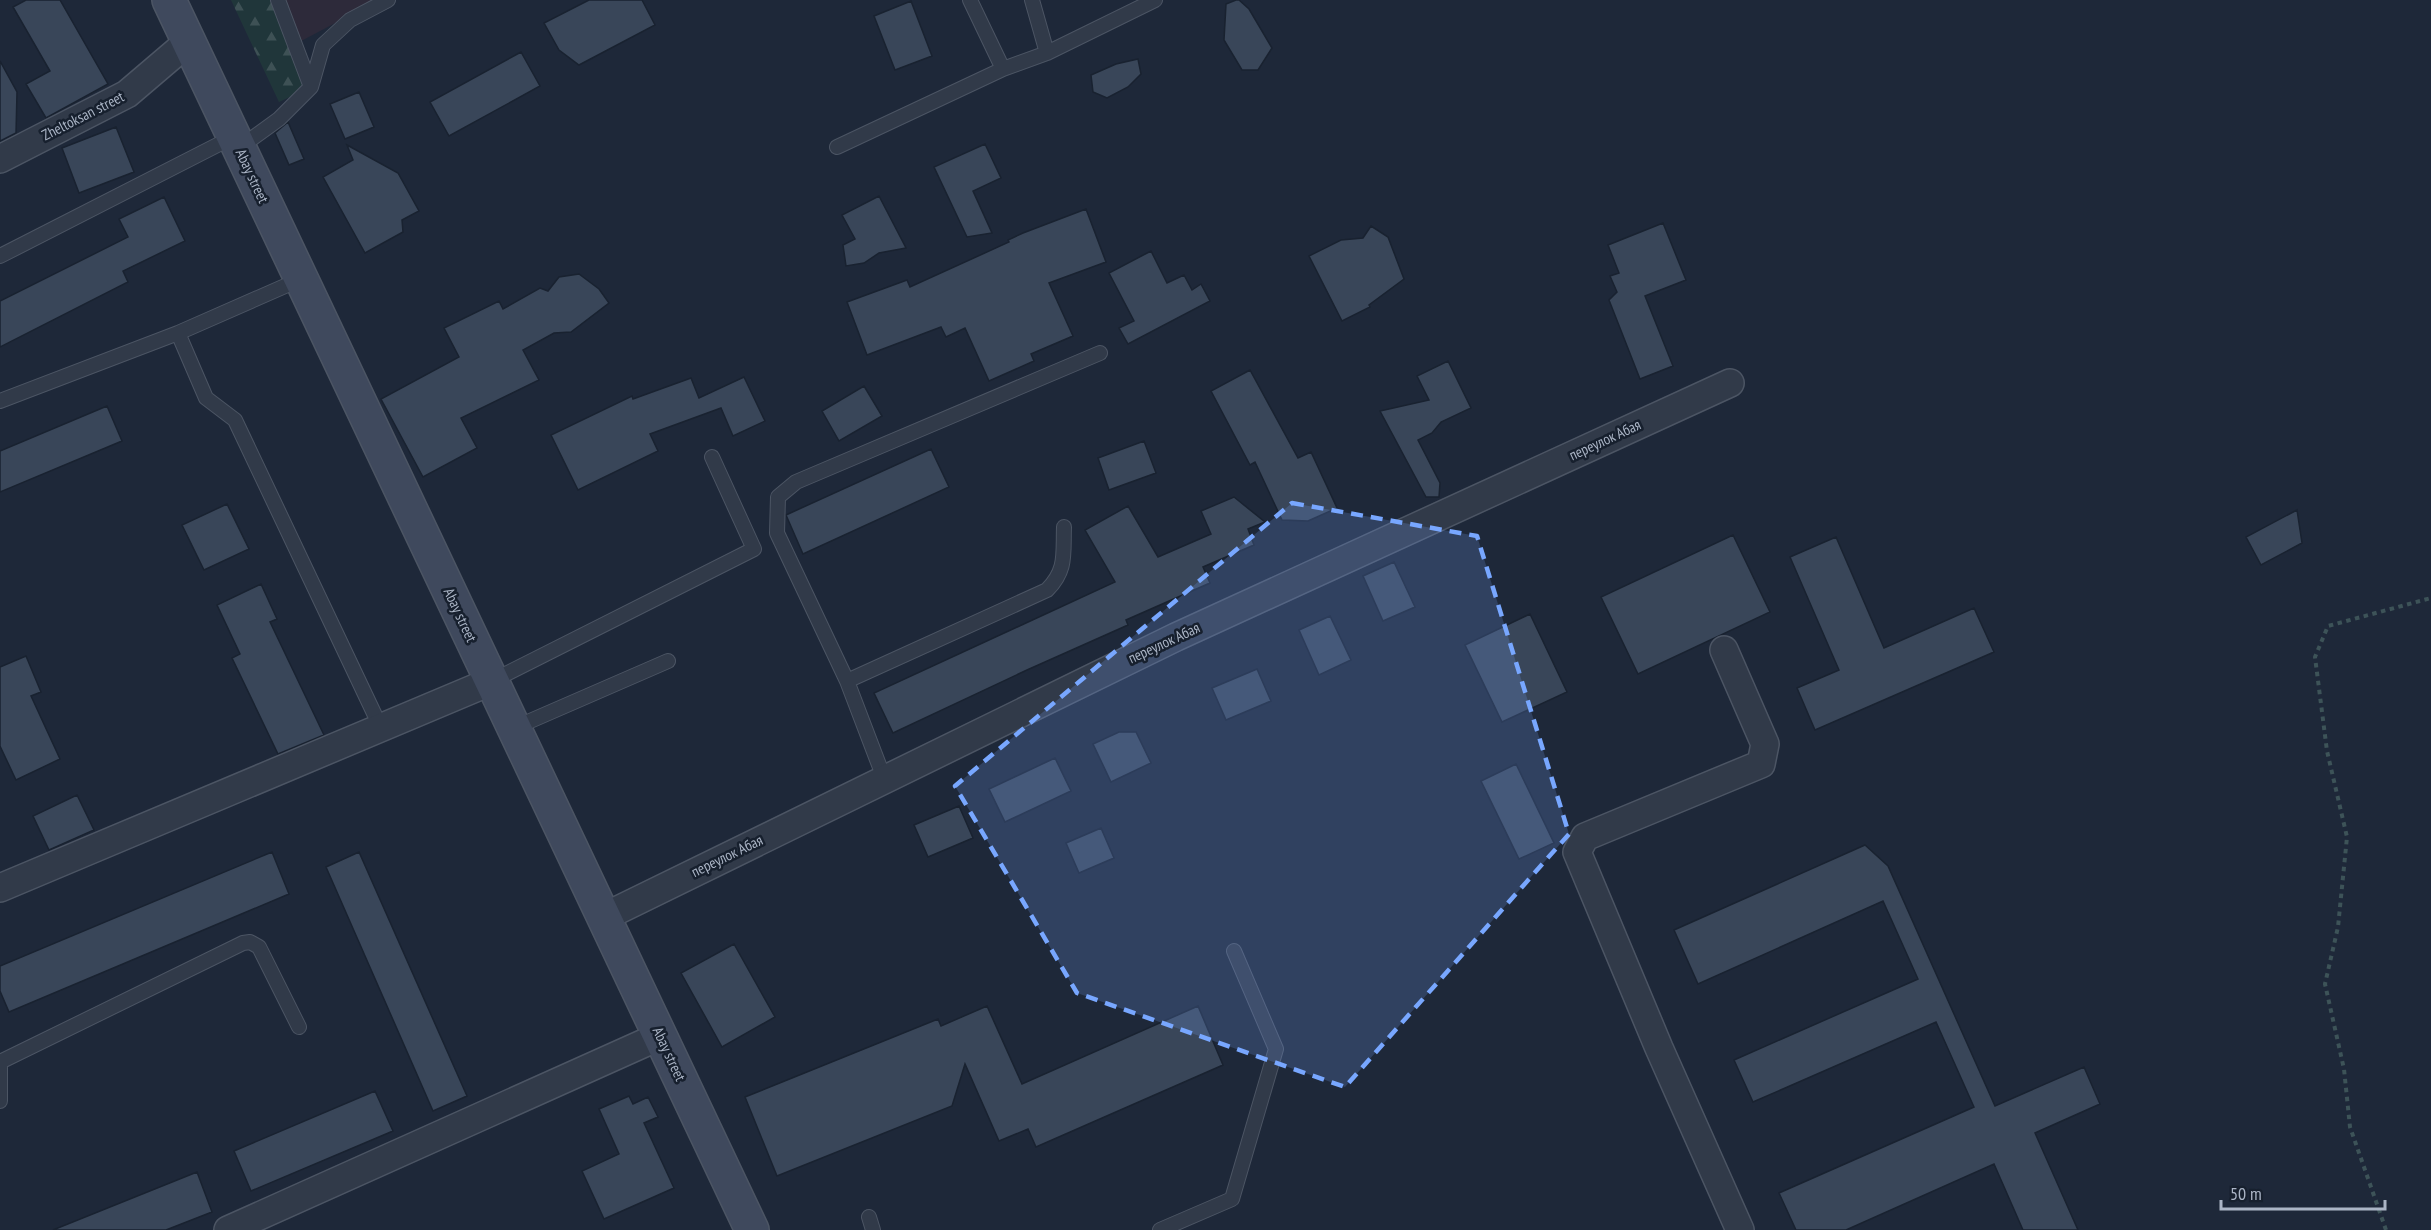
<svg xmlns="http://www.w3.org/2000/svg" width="2431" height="1230" font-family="'PT Sans Narrow',sans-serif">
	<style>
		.medical { fill: #2d2a3a }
		.forest { fill: url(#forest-firs) }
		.building { fill: #394659; stroke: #192230; stroke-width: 1.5 }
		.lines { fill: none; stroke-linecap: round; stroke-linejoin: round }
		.service-casing { stroke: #4c5564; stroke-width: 16 }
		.minor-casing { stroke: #4c5564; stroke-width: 30 }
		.secondary-casing { stroke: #4c5564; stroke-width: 36 }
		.path { stroke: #3d5358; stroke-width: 4; stroke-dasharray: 4.5 4.5; stroke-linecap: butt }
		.service { stroke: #313a49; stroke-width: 14 }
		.minor { stroke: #313a49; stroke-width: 27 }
		.secondary { stroke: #3f495d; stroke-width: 33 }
		.marked { fill: #78a7ff; fill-opacity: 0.2; stroke: #78a7ff; stroke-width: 4.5; stroke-dasharray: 12 8; stroke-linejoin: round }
		.labels { text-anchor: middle; stroke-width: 5; stroke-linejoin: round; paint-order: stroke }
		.street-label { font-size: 15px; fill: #abb5c6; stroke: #17202e }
	</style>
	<defs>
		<pattern id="forest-firs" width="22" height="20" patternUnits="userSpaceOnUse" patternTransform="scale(1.5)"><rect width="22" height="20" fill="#20363a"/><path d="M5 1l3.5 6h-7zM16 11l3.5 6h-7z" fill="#3e5155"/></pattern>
	</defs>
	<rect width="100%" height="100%" fill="#1e2839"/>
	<path class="medical" d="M242,0H379L269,58Z"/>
	<path class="forest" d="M231,0H278L311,87L279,102Z"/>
	<path class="building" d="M26,0H60L108,84L46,118L26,84L50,71L13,7Z
		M589,0H642L655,25L579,65L559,50L544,23Z
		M1236,0H1239L1249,9L1272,48L1258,70H1242L1224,40L1226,4Z
		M911,1L932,56L895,70L874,16Z
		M521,52L540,86L449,136L430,102Z
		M1138,59L1141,74L1128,87L1107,98L1093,92L1091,75L1116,64Z
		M0,61L17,92L16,133L0,141Z
		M359,92L374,127L345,139L330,104Z
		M288,122L304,159L289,165L275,133Z
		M116,127L134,172L79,193L62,148Z
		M985,144L1001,178L973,191L992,233L967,237L934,167Z
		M347,145L398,173L419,211L402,220L403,232L365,253L323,177L353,160Z
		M879,196L906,248L879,253L864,263L846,266L843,245L855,239L842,215Z
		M164,197L185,241L123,271L128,282L0,347V301L128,237L119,219Z
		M1086,209L1106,262L1049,283L1073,336L1031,354L1034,361L989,381L965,328L946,337L941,327L867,355L847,302L907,280L910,287L1009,242L1008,240L1023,233Z
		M1663,223L1686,280L1645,296L1673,366L1640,379L1609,300L1617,292L1610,276L1619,273L1608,245Z
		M1371,226L1388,237L1404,279L1369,305L1370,307L1342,321L1309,256L1341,240L1363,238Z
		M1151,251L1167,283L1184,275L1192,290L1201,284L1210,301L1128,344L1119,328L1134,321L1109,273Z
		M579,274L599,289L609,303L571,332L554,333L523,350L539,380L461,418L477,448L423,477L381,399L459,357L444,328L499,301L503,309L540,288L548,291L559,277Z
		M1448,361L1471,408L1441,422L1432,433L1418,440L1440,483L1439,497H1426L1380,411L1429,400L1417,376Z
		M1250,370L1298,458L1311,452L1337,508L1308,521L1282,520L1255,462L1250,465L1211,391Z
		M744,377L765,421L733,436L721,408L650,434L658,451L578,490L551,435L632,396L633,399L691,378L699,398Z
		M864,386L882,416L839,441L822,411Z
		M107,406L122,441L0,492V451Z
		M1144,441L1156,473L1109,490L1098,458Z
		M931,449L949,487L803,554L786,515Z
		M1234,497L1265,522L1248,529L1254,545L1203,567L1210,583L1126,620L1128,625L1027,670L893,733L874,693L1115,582L1085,530L1128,506L1158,557L1211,534L1201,511Z
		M227,504L249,549L204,570L182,525Z
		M2297,510L2302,543L2261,565L2246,537Z
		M1733,535L1770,612L1638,674L1601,597Z
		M1836,537L1884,648L1974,608L1994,652L1815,730L1797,688L1839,670L1790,557Z
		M1394,562L1415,607L1383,621L1363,576Z
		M261,584L277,619L270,622L324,735L278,754L232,658L240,654L217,605Z
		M1530,614L1567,692L1502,722L1465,645Z
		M1330,616L1351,660L1319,675L1299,630Z
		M26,656L41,692L31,696L60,759L16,780L0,746V667Z
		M1257,669L1271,701L1226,720L1212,688Z
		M1119,732H1136L1151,763L1111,782L1093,744Z
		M1055,758L1071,791L1005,822L989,789Z
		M1516,764L1554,843L1519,859L1481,781Z
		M77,795L94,830L49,850L33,816Z
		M959,806L973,838L928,857L914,825Z
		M1101,828L1114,858L1079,873L1066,843Z
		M1865,845L1888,866L1995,1106L2084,1067L2100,1104L2035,1133L2078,1230H2023L1994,1164L1846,1230H1796L1779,1193L1974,1107L1936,1022L1753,1102L1734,1060L1918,979L1883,901L1698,984L1674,930Z
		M272,852L289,894L9,1012L0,991V966Z
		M359,852L467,1096L433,1111L326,867Z
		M734,944L775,1017L722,1047L681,973Z
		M987,1006L1022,1084L1198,1006L1223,1065L1036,1147L1028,1129L999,1141L965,1064L952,1106L777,1176L745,1097L938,1019L941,1026Z
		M375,1091L393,1131L251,1191L234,1151Z
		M629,1096L633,1104L648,1097L658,1117L644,1123L674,1188L604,1219L582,1171L619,1154L599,1109Z
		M197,1172L212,1212L166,1230H53Z"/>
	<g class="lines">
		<defs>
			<path id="service" d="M278,0L311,87
				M970,0L1003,69
				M1032,0L1047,53
				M837,147L1003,69L1047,53L1155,0
				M239,148L279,119L311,87L323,45L350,20L388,0
				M0,256L233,137
				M178,333L206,398L235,420L381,728
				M0,401L178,333L301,279
				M492,681L754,549L712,457
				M847,681L1047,590C1067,570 1063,554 1064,527
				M514,728L668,661
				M884,778L847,681L777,533L778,497L796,482L1100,353
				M0,1061V1101
				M0,1062L243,943L250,942L259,947L299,1027
				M869,1217L873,1230
				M1160,1230L1232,1199L1276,1049L1234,951"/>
			<path id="minor" d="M0,159L127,94L188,42
				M1724,650L1765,744L1761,764L1585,837L1577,852L1659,1048L1740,1230
				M0,888L492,681
				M604,917L1176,637L1730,383
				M228,1230L660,1036"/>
			<path id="secondary" d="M169,0L752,1230"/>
		</defs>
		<use href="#service" class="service-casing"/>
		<use href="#minor" class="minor-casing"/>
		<use href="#secondary" class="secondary-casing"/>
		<path class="path" d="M2386,1230L2350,1127L2344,1069L2325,984L2338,927L2347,837L2327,751L2315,657L2328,626L2431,598"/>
		<use href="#service" class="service"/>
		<use href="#minor" class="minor"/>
		<use href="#secondary" class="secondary"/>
	</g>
	<path class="marked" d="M1292,503L1477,536L1569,834L1345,1087L1077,993L955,786Z"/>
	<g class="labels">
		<g class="street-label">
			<text transform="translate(83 116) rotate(-27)" y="5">Zheltoksan street</text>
			<text transform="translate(252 176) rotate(65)" y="5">Abay street</text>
			<text transform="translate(1605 440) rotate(-25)" y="5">переулок Абая</text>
			<text transform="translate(460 615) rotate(65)" y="5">Abay street</text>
			<text transform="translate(1164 643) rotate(-25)" y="5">переулок Абая</text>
			<text transform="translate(727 856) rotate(-26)" y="5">переулок Абая</text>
			<text transform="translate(669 1054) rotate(65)" y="5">Abay street</text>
		</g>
	</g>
	<path d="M2221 1200v9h164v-9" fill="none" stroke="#abb5c6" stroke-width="3"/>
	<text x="2230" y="1200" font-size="18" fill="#abb5c6" stroke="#17202e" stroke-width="4.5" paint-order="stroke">50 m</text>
</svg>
